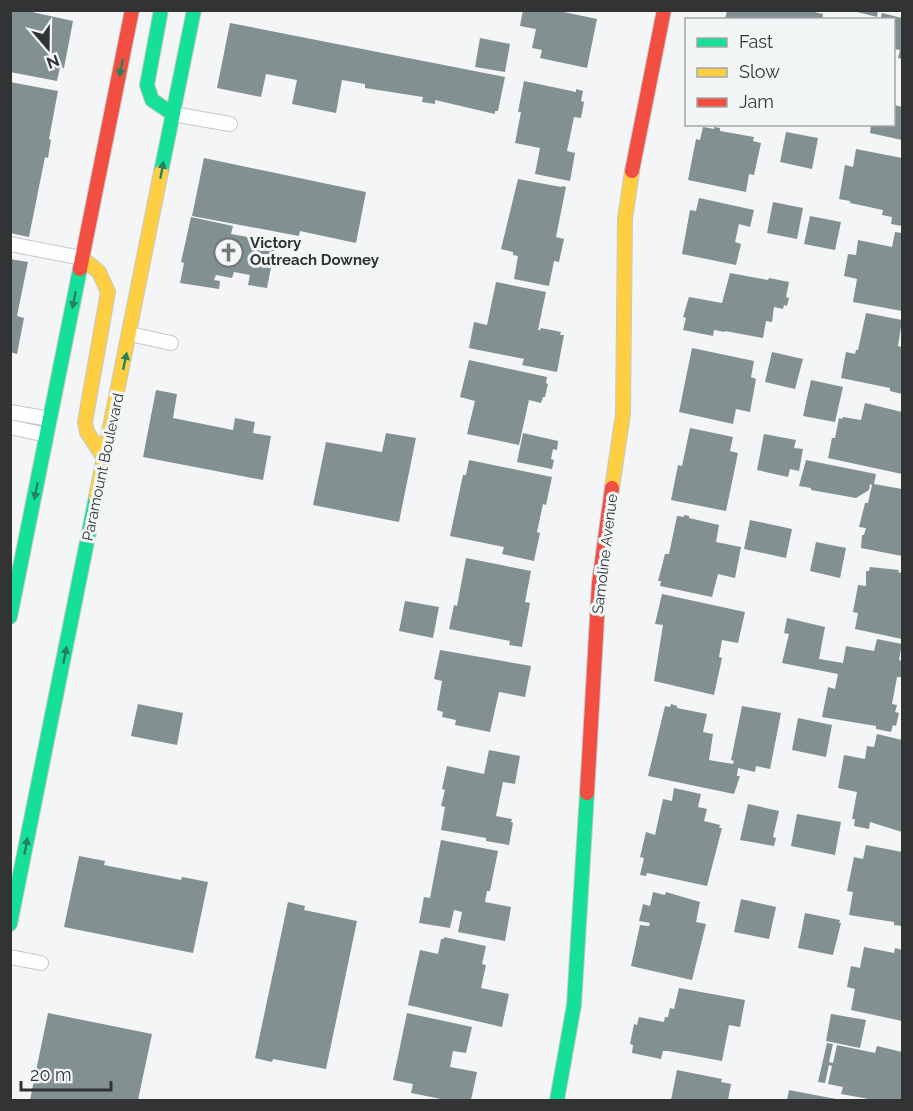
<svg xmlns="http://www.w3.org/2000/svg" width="913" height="1111" font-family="Raleway,sans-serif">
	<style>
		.building { fill: #829090 }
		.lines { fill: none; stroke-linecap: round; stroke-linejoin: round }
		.lane-casing { stroke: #c7c8c9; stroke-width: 16 }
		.fast-casing { stroke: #c7c8c9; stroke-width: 16 }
		.slow-casing { stroke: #c7c8c9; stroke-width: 16 }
		.jam-casing { stroke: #c7c8c9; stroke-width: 16 }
		.lane { stroke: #fdfefe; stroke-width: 14 }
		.fast { stroke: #16e098; stroke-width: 14 }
		.slow { stroke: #ffcf43; stroke-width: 14 }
		.jam { stroke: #f24e42; stroke-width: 14 }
		.oneway { fill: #258161 }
		.labels { text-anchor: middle; stroke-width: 6; stroke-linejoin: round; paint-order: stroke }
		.poi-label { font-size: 15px; font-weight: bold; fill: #313334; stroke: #f2f6f7; text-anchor: start }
		.street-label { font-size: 15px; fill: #313334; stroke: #f2f6f7 }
	</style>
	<rect width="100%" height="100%" fill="#f3f5f6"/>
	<path class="building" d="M10,10H23L73,21L64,68L60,67L57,81L10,72Z
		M523,10H554L597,19L587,68L540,58L542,50L532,48L536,29L520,26Z
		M727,10H806L823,14L822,20H725Z
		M849,10H878L877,17Z
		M882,13L902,18V59L898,58L900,50L894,49V20H880Z
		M230,23L505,77L498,111H495V114L435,100V104L422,102L423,97L365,88V84L342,80L336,113L292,104L297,80L266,74L261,97L217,88Z
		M480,38L510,44L505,72L475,67Z
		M524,81L576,92V89L583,91L581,101L584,102L581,118L574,117L567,151L575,153L570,181L535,174L540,148L515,143L521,112H518Z
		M10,82L58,91L49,139L51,140L48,158L45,157L29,237L10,233Z
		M894,105L902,107V140L870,133L871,124H894Z
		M703,127L714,129V127L720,128V131L754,137L753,141L761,143L754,175L749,174L746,192L688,180L696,139L700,140Z
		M786,132L818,138L812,169L780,162Z
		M856,149L902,158V226L891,224L892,217L882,215L883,210L850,203V201L839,199L845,165L853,167Z
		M204,158L366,192L356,243L300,231L299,236L192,216Z
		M518,179L561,187L562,186L566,187L556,237L564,239L559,262L554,261L549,286L514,279L518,256L513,255V252L501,249Z
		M699,198L754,210L750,227L739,224L735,242L741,244L736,265L682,254L690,210L696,211Z
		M773,202L803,208L797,239L767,233Z
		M810,216L841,222L835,250L804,244Z
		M191,217L233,226L231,234L276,242L267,288L248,285L250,275L234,272L232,278L216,275L214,280L220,281L219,289L180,283L184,263L181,262Z
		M895,232L902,233V311L853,302L857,279L844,276L848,254L856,255L858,240L892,247Z
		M10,259L28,262L17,316L24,318L17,354L10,352Z
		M730,273L768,280L769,278L789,282L786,297L789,298L787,306L784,305L783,309L774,307L772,322L766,321L763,338L725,331V332L714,330L713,336L683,330L686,318L683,317L689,297L722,303Z
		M496,282L546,292L538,330H540L541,328L561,332L560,335H564L557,372L522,365L524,359L469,348L474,322L487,325Z
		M866,313L902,320L898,346L902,347V394L890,391V388L841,378L846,352L855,354L856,350H858Z
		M692,348L754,361L751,377L756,379L750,412L736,409L733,424L679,412Z
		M772,352L803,359L795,389L765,382Z
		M469,360L547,377L546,383L548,384L545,397H543L541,403L529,400L519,445L467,434L475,401L460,397Z
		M811,380L843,387L835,422L803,416Z
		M156,390L177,394L173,418L233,430L235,418L255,422L253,433L271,436L263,480L143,457Z
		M865,403L902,412V474L828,458L832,438H835L839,418L842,419L843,417L861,420Z
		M690,428L733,437L730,451L738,453L726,511L671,500L678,465L682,466Z
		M386,433L416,438L399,522L313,505L326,442L382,452Z
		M523,433L558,441L557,450L553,449L551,459L554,460L552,469L517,462Z
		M764,434L796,440L794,448L803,449L799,471L790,469L788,477L757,470Z
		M469,460L552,477L546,505L543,504L537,532L540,533L534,561L502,554L504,547L450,536L463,475H466Z
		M806,460L876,474L874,484L902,489V556L861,548L862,535H864L866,528L859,527L865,503H868L872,485L870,484L869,490L856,498L811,490V488L799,486Z
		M684,515L689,516V518L719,525L716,542L741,547L735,578L718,574L712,597L660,586L661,581H658L665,554H669L677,516L684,517Z
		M750,520L792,529L786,558L744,549Z
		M816,542L846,548L840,578L810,571Z
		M466,558L531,571L525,602L530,603L522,647L509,645L510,641L449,629L454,605L457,606Z
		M870,567L899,570L898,572L902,573V639L855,629L858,613L853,612L858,585L866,586V571H869Z
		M662,594L745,612L738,643L722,640L719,657L722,658L714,695L654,681L663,625L655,624Z
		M405,601L439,607L433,638L399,631Z
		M787,618L825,627L819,659L843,663L846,646L874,651L877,639L902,644L899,660L902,661V677H897L892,704L897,705L895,712L899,713L896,726L893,725L891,732L876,729V726L822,717L828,687L835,689L838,674L782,663L789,634L784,633Z
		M440,650L531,666L525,697L499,692L490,732L455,725L456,720L442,717L443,712L437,710L442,681L434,679Z
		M138,704L183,713L177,745L131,736Z
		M671,704L677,706V708L707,714L703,732L713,734L709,760L733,764L734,761L731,760L742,706L781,713L770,769L756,766L755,772L738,768L737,776H740L734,794L648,776L665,706L670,707Z
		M798,718L832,725L826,757L792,750Z
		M877,734L902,740L901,754H902V832L870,822L869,829L854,826L855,819H852L857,792L838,788L844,755L865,759L867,746L874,747Z
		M489,750L520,756L515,784L503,782L496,816L512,819L511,822L513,823L509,845L486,841V838L441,830L445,807L441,806L445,790L442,789L447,766L484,774Z
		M674,788L701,794L698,807L707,809L704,821L720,825L719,828H722L707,886L647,873L646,876L640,875L644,858L640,857L646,832L655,835L663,799L672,801Z
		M748,804L779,811L773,837L776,838L774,846L740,840Z
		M797,814L841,822L835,855L791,846Z
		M441,840L498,851L490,891H487L485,902L511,907L505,941L458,932L462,912L454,910L450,928L419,923L424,897L430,898Z
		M866,845L902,852V926L894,925V922L849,915L853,892L847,891L854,857L863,859Z
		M79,856L105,861L104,865L181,880L182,877L208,882L193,953L64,927Z
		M653,892L665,895L666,892L700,902L696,922L706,924L692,980L631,966L640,925L649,926L650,923L639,921L643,904L650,906Z
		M741,899L776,907L769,939L734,932Z
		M288,902L305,906L304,910L357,921L326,1069L273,1059L272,1062L255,1058Z
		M805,913L840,920L839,923H841L833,955L798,948Z
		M444,937L486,946L482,964L486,965L481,988L509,994L502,1027L408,1005L420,950L438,954L441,939H444Z
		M864,947L894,953L895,948L902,950V1021L851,1010L855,989L847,987L851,966L860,968Z
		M679,988L745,1000L740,1027L729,1025L722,1061L668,1051H663L661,1059L632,1053L633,1045L630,1044L634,1024L637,1025L639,1017L664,1022L665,1017H668L670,1008L674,1009Z
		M48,1013L152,1034L138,1100H30Z
		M407,1013L472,1027L466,1053L453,1051L450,1067L477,1072L471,1100H446L411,1093L413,1084L393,1080Z
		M831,1014L866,1020L860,1048L826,1041Z
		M827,1043L833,1044L829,1062L833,1063L837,1045L875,1053L877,1046L902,1052V1100H874L841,1094L843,1087L828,1084L832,1066L829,1065L825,1083L818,1082Z
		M677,1070L722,1079L721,1082L731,1084L728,1100H671Z
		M789,1090L836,1099V1100H787Z"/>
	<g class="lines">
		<defs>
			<path id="lane" d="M173,114L230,124
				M10,244L82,258
				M130,334L171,343
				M10,412L50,419
				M10,427L46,435
				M10,957L41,963"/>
			<path id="fast" d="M161,10L147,85L152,100L173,114
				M161,172L194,10
				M10,617L80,269
				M10,924L96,497
				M557,1100L574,1005L587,793"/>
			<path id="slow" d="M82,258L99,272L108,292L85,422L87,432L104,458
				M612,488L623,414L625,219L632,171
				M96,497L161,172"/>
			<path id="jam" d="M632,171L664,10
				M80,269L132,10
				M587,793L599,583L612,488"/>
		</defs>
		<use href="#lane" class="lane-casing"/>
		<use href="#fast" class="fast-casing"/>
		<use href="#slow" class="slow-casing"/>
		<use href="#jam" class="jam-casing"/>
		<use href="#lane" class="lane"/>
		<use href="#fast" class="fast"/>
		<use href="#slow" class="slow"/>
		<use href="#jam" class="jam"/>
	</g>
	<defs><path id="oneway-solid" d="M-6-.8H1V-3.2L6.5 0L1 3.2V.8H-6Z" transform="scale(1.5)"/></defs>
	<g class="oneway">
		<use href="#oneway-solid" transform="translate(121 68) rotate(101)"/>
		<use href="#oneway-solid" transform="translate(162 170) rotate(-79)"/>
		<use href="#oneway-solid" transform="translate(74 300) rotate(101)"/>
		<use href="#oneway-solid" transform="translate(125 361) rotate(-78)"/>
		<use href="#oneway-solid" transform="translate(36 491) rotate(101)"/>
		<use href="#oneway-solid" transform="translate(65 655) rotate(-79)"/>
		<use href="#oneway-solid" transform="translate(26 846) rotate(-79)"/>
	</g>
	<defs>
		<symbol id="church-ring" viewBox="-11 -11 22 22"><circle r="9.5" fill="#f2f6f7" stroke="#757778" stroke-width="1.5"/><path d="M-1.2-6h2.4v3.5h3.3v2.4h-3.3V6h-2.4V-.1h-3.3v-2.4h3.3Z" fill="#757778"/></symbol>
	</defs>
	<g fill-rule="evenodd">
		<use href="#church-ring" x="212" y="236" width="33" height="33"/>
	</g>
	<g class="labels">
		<g class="poi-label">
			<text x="250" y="248">Victory<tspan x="250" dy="17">Outreach Downey</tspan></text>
		</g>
		<g class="street-label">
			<text transform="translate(103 467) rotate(-78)" y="5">Paramount Boulevard</text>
			<text transform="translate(605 554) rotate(-83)" y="5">Samoline Avenue</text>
		</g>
	</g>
	<rect width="913" height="1111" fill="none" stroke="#313334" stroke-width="24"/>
	<rect x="685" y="18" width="210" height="108" fill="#f2f6f7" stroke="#a5a8a9" stroke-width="1.5"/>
	<rect x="697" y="38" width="30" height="9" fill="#16e098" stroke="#a5a8a9" stroke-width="1.5"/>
	<text x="739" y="48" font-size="18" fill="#313334">Fast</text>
	<rect x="697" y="68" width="30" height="9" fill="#ffcf43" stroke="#a5a8a9" stroke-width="1.5"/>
	<text x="739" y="78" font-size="18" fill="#313334">Slow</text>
	<rect x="697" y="98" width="30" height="9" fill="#f24e42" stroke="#a5a8a9" stroke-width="1.5"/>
	<text x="739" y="108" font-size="18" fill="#313334">Jam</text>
	<g transform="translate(48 48) rotate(160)" stroke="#f2f6f7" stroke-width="4.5" paint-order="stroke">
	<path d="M0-4.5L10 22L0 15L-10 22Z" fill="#313334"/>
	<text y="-9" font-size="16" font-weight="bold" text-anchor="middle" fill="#313334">N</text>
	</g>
	<path d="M21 1081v9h90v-9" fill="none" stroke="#313334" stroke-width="3"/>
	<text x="30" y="1081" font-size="18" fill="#313334" stroke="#f2f6f7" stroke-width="4.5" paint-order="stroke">20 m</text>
</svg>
